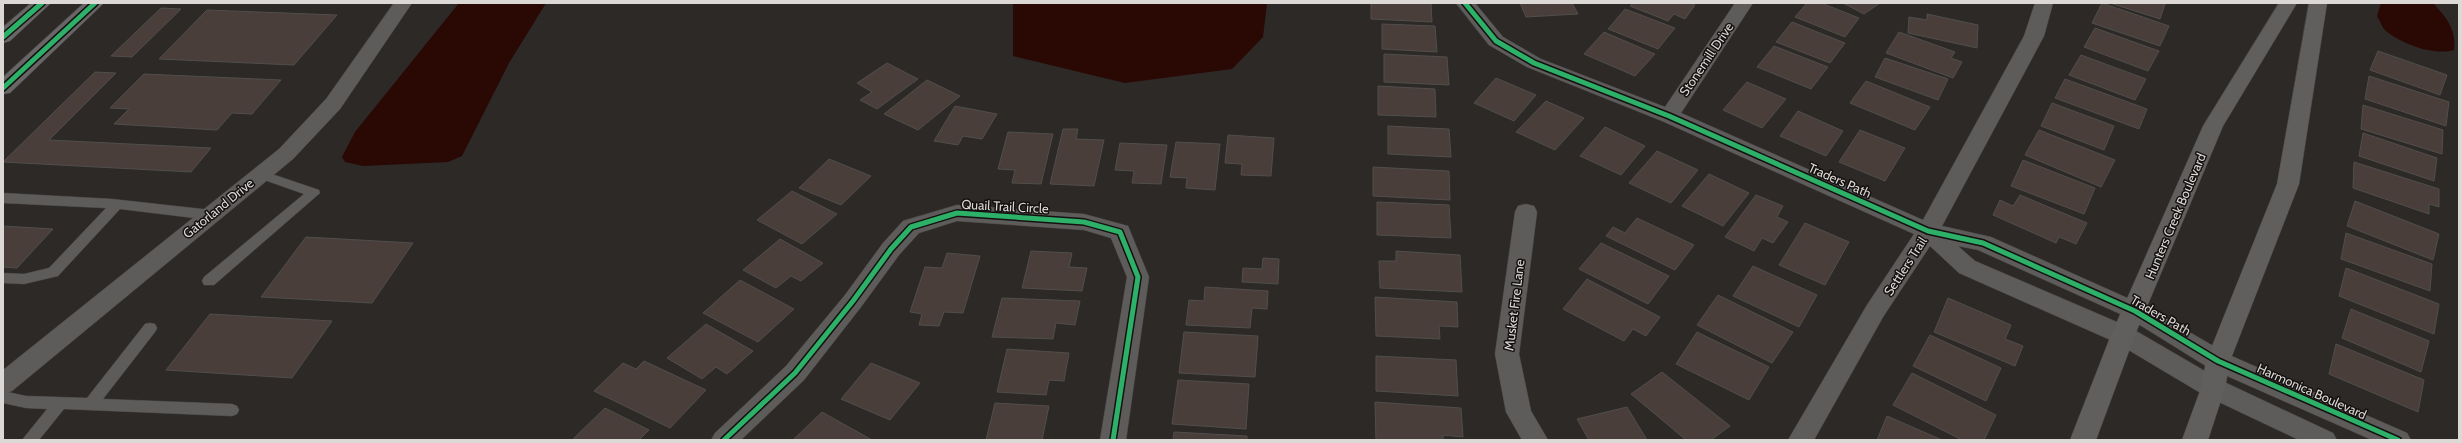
<svg xmlns="http://www.w3.org/2000/svg" width="2462" height="443" font-family="Cabin,sans-serif">
	<style>
		.water { fill: #2a0804 }
		.building { fill: #493e3a; stroke: #504e4c }
		.lines { fill: none; stroke-linecap: round; stroke-linejoin: round }
		.lane-casing { stroke: #474544; stroke-width: 1 }
		.street-casing { stroke: #474544; stroke-width: 1 }
		.secondary-casing { stroke: #474544; stroke-width: 1 }
		.primary-casing { stroke: #474544; stroke-width: 1 }
		.lane { fill: #5d5c5a; fill-rule: evenodd }
		.street { fill: #5d5c5a; fill-rule: evenodd }
		.secondary { fill: #605f5e; fill-rule: evenodd }
		.primary { fill: #686666; fill-rule: evenodd }
		.cycleway-casing { stroke: #141110; stroke-width: 8 }
		.cycleway { stroke: #2db169; stroke-width: 5 }
		.labels { text-anchor: middle; stroke-width: 3; stroke-linejoin: round; paint-order: stroke }
		.street-label { font-size: 13px; fill: #dbd8d6; stroke: #141110 }
	</style>
	<rect width="100%" height="100%" fill="#2c2927"/>
	<path class="water" d="M459,3H546L509,63L462,156L448,162L363,166L345,162L342,157L355,132Z
		M1013,3H1267L1263,37L1232,69L1125,83L1013,56Z
		M2381,3H2433C2446,17 2457,30 2454,50C2434,56 2401,44 2385,30C2382,27 2380,21 2377,16Z"/>
	<path class="building" d="M1371,3H1431L1432,22L1371,19Z
		M1520,3H1572L1578,14L1526,17Z
		M1633,3H1690L1695,5L1685,19L1674,14L1668,21L1630,6Z
		M1807,3H1821L1859,18L1845,37L1795,17Z
		M1843,3H1880L1864,14Z
		M2102,3L2169,26L2160,46L2092,23Z
		M2110,3H2161L2165,4L2160,19Z
		M161,8L181,9L132,57L111,56Z
		M1625,9L1675,28L1658,49L1608,29Z
		M207,10L337,15L294,65L159,59Z
		M1927,14L1978,25L1977,48L1908,33L1909,17L1927,20Z
		M1792,22L1845,43L1830,63L1776,42Z
		M1382,24L1435,26L1437,52L1382,49Z
		M2095,28L2159,51L2148,71L2084,47Z
		M1604,32L1655,54L1635,76L1584,54Z
		M1899,32L1955,52L1951,58L1962,62L1953,78L1886,53Z
		M1774,46L1828,67L1811,89L1757,67Z
		M2378,51L2447,75L2440,95L2370,70Z
		M1384,54L1447,57L1449,85L1384,82Z
		M2081,55L2146,79L2135,100L2069,75Z
		M1885,58L1948,79L1938,100L1875,77Z
		M887,63L918,79L877,109L860,100L872,92L857,83Z
		M95,72L116,73L49,140L211,148L191,172L3,162Z
		M144,74L281,80L252,114L232,113L217,130L114,124L129,109L110,108Z
		M2369,76L2449,102L2446,126L2365,99Z
		M1496,78L1536,95L1514,121L1474,103Z
		M2065,79L2147,109L2139,129L2055,98Z
		M927,80L960,96L918,130L884,114Z
		M1866,81L1930,107L1915,130L1850,103Z
		M1747,82L1786,99L1762,128L1723,110Z
		M1378,86L1435,89L1436,117L1378,115Z
		M1546,101L1584,118L1555,150L1516,132Z
		M2052,103L2114,126L2104,150L2041,126Z
		M2363,105L2443,130L2442,154L2361,129Z
		M955,106L997,114L982,139L963,136L958,145L934,141Z
		M1798,111L1843,131L1826,156L1780,136Z
		M1388,126L1449,129L1451,157L1388,154Z
		M1605,127L1645,146L1621,175L1580,156Z
		M1063,129H1078L1076,139L1104,140L1094,186L1050,184Z
		M1860,130L1905,148L1885,181L1839,162Z
		M2039,130L2115,160L2101,187L2025,155Z
		M1008,132L1053,134L1041,184L1012,183L1015,170L998,169Z
		M2363,133L2437,158L2434,181L2359,156Z
		M1228,135L1274,138L1271,176L1241,175L1242,164L1225,163Z
		M1176,142L1220,144L1215,190L1186,188L1187,178L1170,177Z
		M1120,143L1167,145L1161,184L1132,183L1134,171L1115,170Z
		M1657,151L1698,170L1671,203L1629,183Z
		M829,159L871,176L841,205L799,188Z
		M2023,160L2095,188L2084,214L2011,186Z
		M2354,162L2439,189V207L2429,204V214L2353,188Z
		M1373,167L1449,171L1450,200L1373,196Z
		M1709,174L1749,193L1723,226L1682,206Z
		M792,191L837,214L802,244L757,220Z
		M1756,195L1783,206L1777,217L1788,222L1773,243L1762,238L1754,251L1725,237Z
		M2020,195L2087,223L2076,244L2059,237L2056,243L1993,215L2000,200L2013,206Z
		M2355,201L2439,234L2433,260L2347,226Z
		M1377,202L1449,205L1451,238L1377,235Z
		M1637,218L1694,245L1675,270L1606,236L1613,227L1625,233Z
		M1805,223L1849,242L1825,285L1779,265Z
		M3,226L53,229L17,268L3,267Z
		M2346,233L2432,264L2430,291L2341,259Z
		M306,237L413,243L372,303L261,297Z
		M780,239L823,263L801,281L791,276L776,288L743,270Z
		M1601,243L1669,276L1648,304L1579,269Z
		M1031,251L1072,253L1069,267L1087,268L1082,291L1022,288Z
		M1396,251L1460,255L1462,292L1380,288L1379,261H1396Z
		M947,253L980,256L963,313L944,312L939,326L919,325L922,314L910,312L925,267L942,268Z
		M1263,258L1279,259L1278,284L1242,282L1243,268L1262,269Z
		M1753,266L1817,295L1799,327L1733,296Z
		M2346,268L2439,304L2434,334L2339,296Z
		M1587,279L1660,317L1646,336L1633,329L1624,341L1563,309Z
		M740,280L794,309L758,342L703,313Z
		M1205,287L1268,291L1267,309L1252,308L1250,328L1186,325L1189,300L1204,301Z
		M1718,295L1793,332L1772,363L1697,325Z
		M1375,297L1457,302L1458,327L1439,326L1440,339L1376,336Z
		M1002,298L1080,301L1075,325L1056,323L1053,339L992,337Z
		M1948,298L2011,325L2005,339L2023,346L2015,366L1934,332Z
		M2351,309L2429,341L2421,372L2342,338Z
		M210,314L332,321L292,378L166,370Z
		M706,324L753,351L727,374L716,367L702,379L667,358Z
		M1184,332L1258,336L1255,377L1179,373Z
		M1697,332L1769,367L1749,400L1676,364Z
		M1930,335L2001,368L1986,401L1913,366Z
		M2336,344L2424,380L2418,412L2329,374Z
		M1007,349L1069,353L1064,381L1049,380L1046,395L997,392Z
		M1376,356L1456,360L1458,396L1376,391Z
		M644,361L706,390L670,428L594,391L623,363L636,369Z
		M871,363L920,383L890,420L841,399Z
		M1662,372L1730,426L1711,440H1686L1631,394Z
		M1912,373L1996,415L1984,440H1962L1893,405Z
		M1178,380L1249,384L1246,429L1172,424Z
		M1375,402L1461,408L1463,437L1443,435V440H1376Z
		M995,403L1049,406L1042,440H986Z
		M1627,407L1647,440H1589L1577,419Z
		M605,408L649,430L639,440H572Z
		M822,412L872,440H793Z
		M1887,416L1942,440H1877Z
		M1174,432L1247,436V440H1173Z"/>
	<g class="lines">
		<defs>
			<path id="lane" d="M260,170L319,190L320,193L214,285H204L202,281L204,277L304,194L256,177L254,174L256,171Z
				M3,193L112,199L211,210L217,215L211,220L120,209L58,276L24,284L3,283V273L24,274L49,268L106,208L3,203Z
				M150,323L155,324L157,328L155,332L103,399L232,404L237,406L239,410L237,414L232,416L64,409L39,440H22L47,409L26,408L3,403V391L26,396L87,398L145,324Z"/>
			<path id="street" d="M394,3H412L340,109L293,159L12,391L3,394V370L279,149L326,99Z
				M1456,3H1475L1503,37L1541,59L1665,107L1735,3H1753L1681,113L1923,220L2024,36L2035,3H2053L2044,36L1942,226L1991,237L2143,305L2227,354L2407,433L2411,440H2372L2209,368L2127,317L1978,250L1958,246L1975,261L2131,328L2222,381L2333,433L2337,440H2299L2204,395L2115,342L1959,273L1930,246L1883,317L1814,440H1788L1867,305L1914,234L1662,121L1527,67L1489,45Z
				M1526,204L1534,206L1537,212L1519,354L1531,411L1548,440H1522L1506,412L1495,354L1515,212L1518,206Z
				M957,205L1084,214L1128,226L1149,277L1126,440H1100L1127,277L1111,238L1084,230L957,221L919,233L899,255L861,307L804,380L741,440H711L715,433L786,366L845,295L883,243L903,221Z"/>
			<path id="secondary" d="M2279,3H2297L2223,126L2135,335L2096,440H2070L2111,335L2203,126Z
				M2309,3H2327L2299,184L2230,361L2225,388L2208,440H2182L2201,388L2206,361L2277,184Z"/>
			<path id="primary" d="M31,3H51L10,41L3,43V27Z
				M84,3H104L10,93L3,94V77Z"/>
		</defs>
		<use href="#lane" class="lane-casing"/>
		<use href="#street" class="street-casing"/>
		<use href="#secondary" class="secondary-casing"/>
		<use href="#primary" class="primary-casing"/>
		<use href="#lane" class="lane"/>
		<use href="#street" class="street"/>
		<use href="#secondary" class="secondary"/>
		<use href="#primary" class="primary"/>
		<defs>
			<path id="cycleway" d="M1465,3L1496,41L1534,63L1669,116L1928,231L1983,243L2135,311L2218,361L2398,440
				M3,37L42,3
				M3,88L95,3
				M724,440L795,373L853,301L891,249L911,227L957,213L1084,222L1120,232L1138,277L1113,440"/>
		</defs>
		<use href="#cycleway" class="cycleway-casing"/>
		<use href="#cycleway" class="cycleway"/>
	</g>
	<g class="labels">
		<g class="street-label">
			<text transform="translate(1706 59) rotate(-56)" y="5">Stonemill Drive</text>
			<text transform="translate(1840 180) rotate(24)" y="5">Traders Path</text>
			<text transform="translate(1005 206) rotate(3)" y="5">Quail Trail Circle</text>
			<text transform="translate(218 208) rotate(-39)" y="5">Gatorland Drive</text>
			<text transform="translate(2175 216) rotate(-67)" y="5">Hunters Creek Boulevard</text>
			<text transform="translate(1905 266) rotate(-57)" y="5">Settlers Trail</text>
			<text transform="translate(1514 305) rotate(-83)" y="5">Musket Fire Lane</text>
			<text transform="translate(2161 315) rotate(30)" y="5">Traders Path</text>
			<text transform="translate(2312 391) rotate(24)" y="5">Harmonica Boulevard</text>
		</g>
	</g>
	<rect width="2462" height="443" fill="none" stroke="#dbd8d6" stroke-width="8"/>
</svg>
